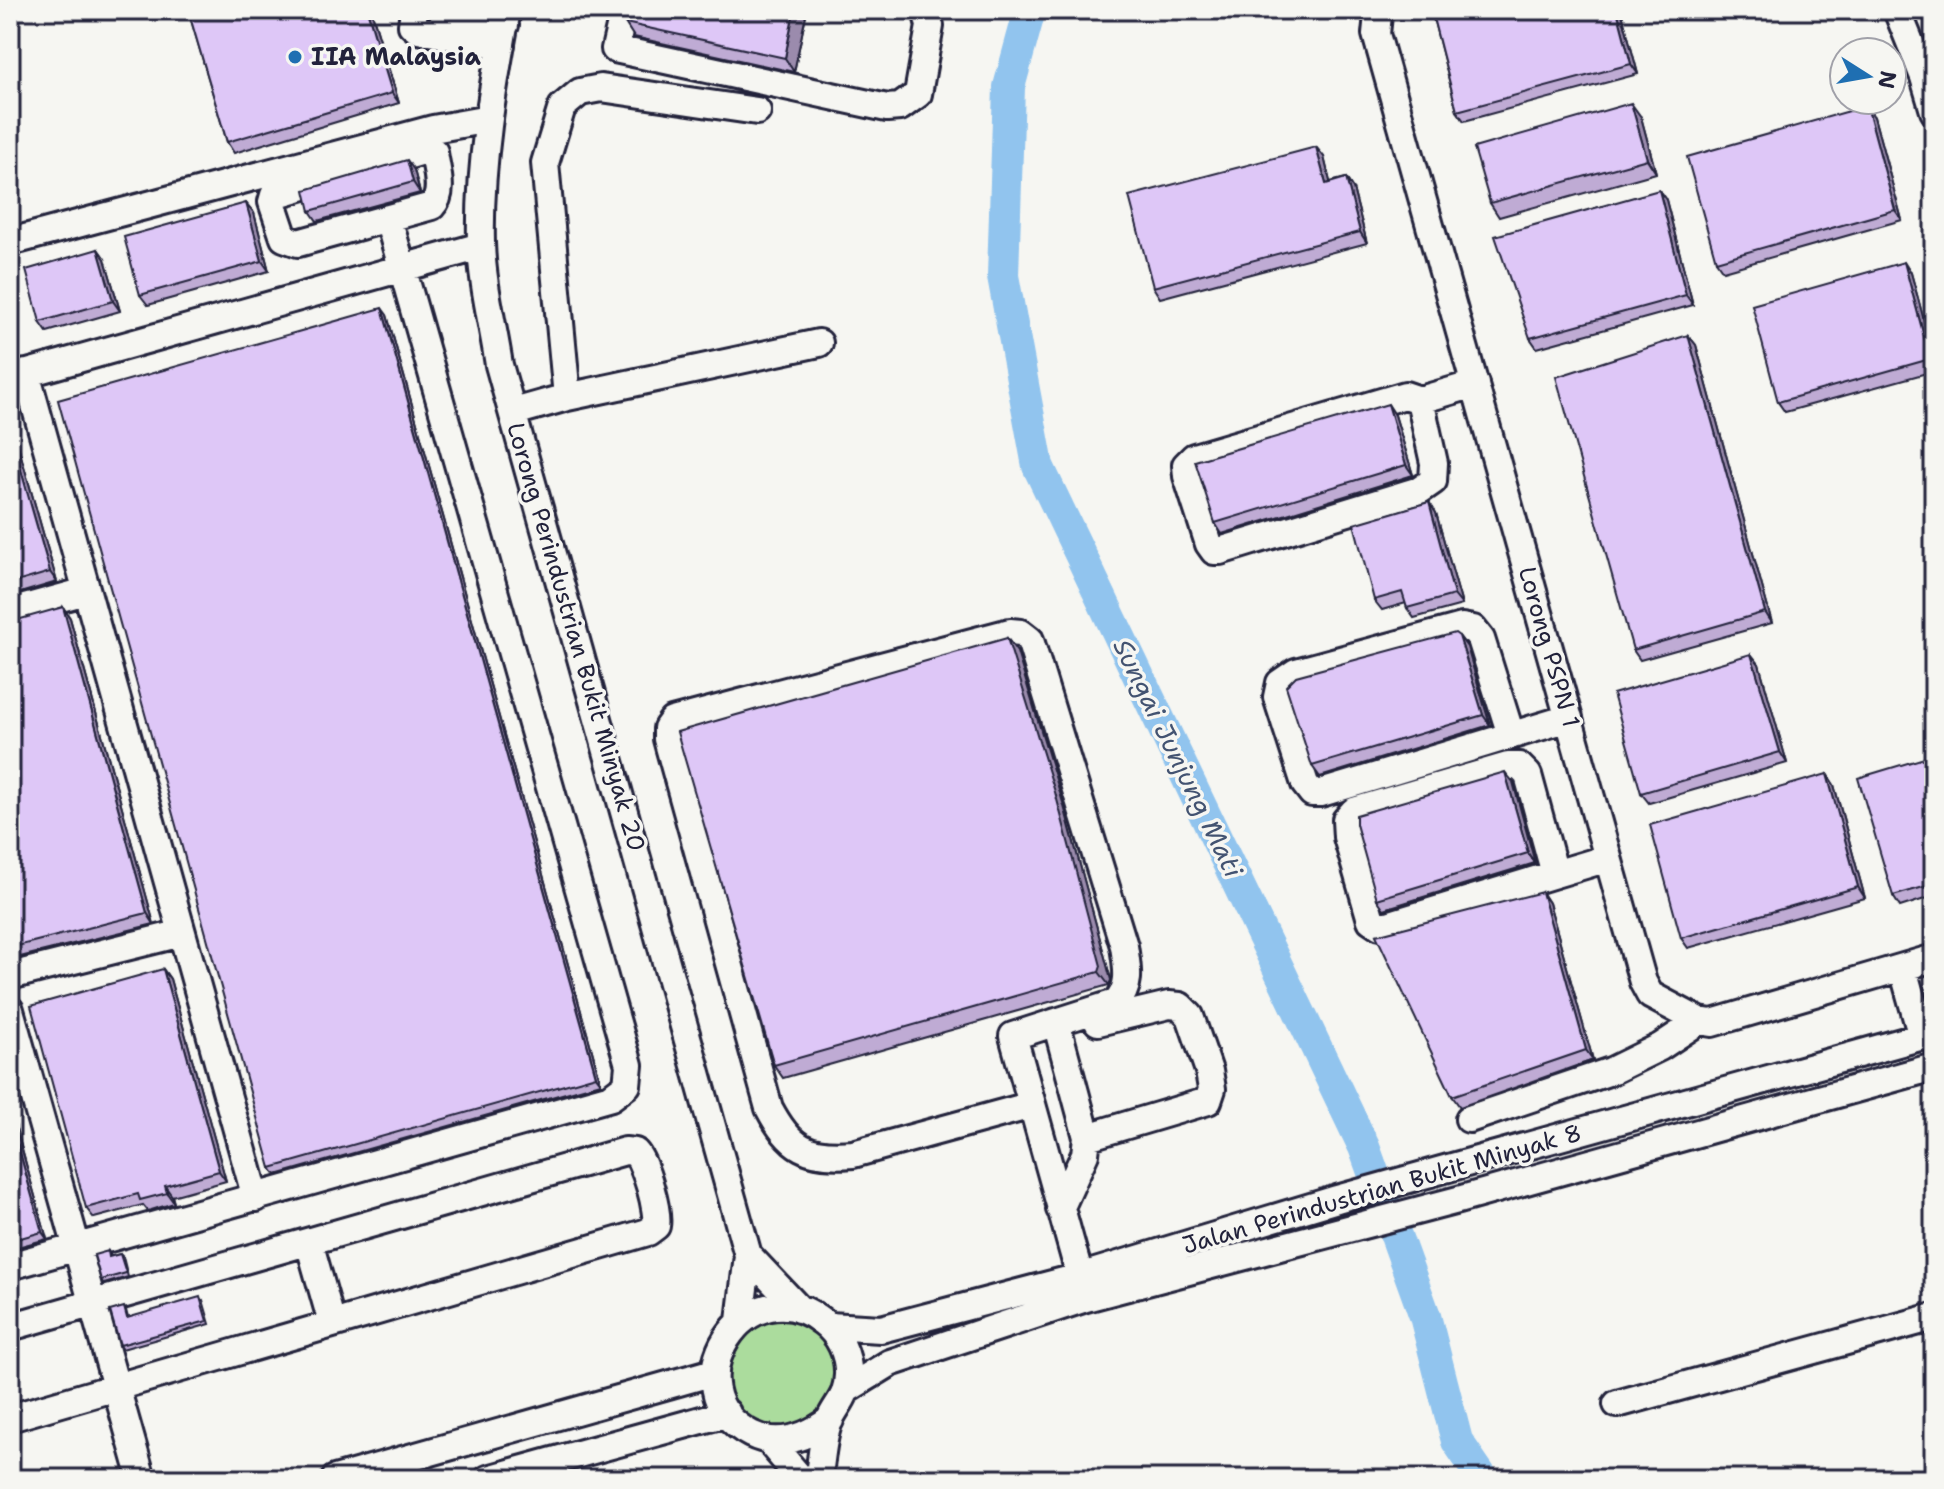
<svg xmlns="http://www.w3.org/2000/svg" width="1944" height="1489" font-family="'Shantell Sans',sans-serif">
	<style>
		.green { fill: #abdc9d; stroke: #667f6c; stroke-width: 2 }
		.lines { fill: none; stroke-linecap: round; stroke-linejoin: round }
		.river { stroke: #91c4ee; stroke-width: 32 }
		.minor-casing { stroke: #22223b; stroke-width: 32 }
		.minor { stroke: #f6f6f2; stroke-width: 26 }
		.wall { fill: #bfabd4; stroke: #22223b; stroke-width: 2 }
		.shaded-wall { fill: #9b8bad; stroke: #22223b; stroke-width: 2 }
		.building { fill: #dec7f7; stroke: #22223b; stroke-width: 2 }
		.poi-dot { fill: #1f6fb2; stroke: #f6f6f2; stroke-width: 3 }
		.labels { text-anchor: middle; stroke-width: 7; stroke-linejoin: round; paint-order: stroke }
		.poi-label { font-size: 24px; font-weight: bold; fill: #22223b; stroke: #f6f6f2; text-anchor: start }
		.street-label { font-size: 24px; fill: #22223b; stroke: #f6f6f2 }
		.water-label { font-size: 26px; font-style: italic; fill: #435371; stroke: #f6f6f2 }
	</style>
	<rect width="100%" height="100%" fill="#f6f6f2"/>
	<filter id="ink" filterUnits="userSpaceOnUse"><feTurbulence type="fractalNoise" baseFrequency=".0125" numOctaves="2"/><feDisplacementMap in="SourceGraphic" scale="16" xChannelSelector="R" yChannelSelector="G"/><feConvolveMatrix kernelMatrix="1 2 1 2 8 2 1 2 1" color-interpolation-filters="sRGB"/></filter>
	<g filter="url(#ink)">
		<path class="green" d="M773,1313L812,1322L837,1353V1391L815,1422L780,1433L744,1421L723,1389L726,1349Z"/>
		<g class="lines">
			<path class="river" d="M1030,10L1009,87L1003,276L1038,466L1364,1147L1425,1316L1457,1441L1483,1479"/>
			<defs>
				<path id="minor" d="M414,10L412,25L418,30L501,45
					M441,10L447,14L505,25
					M507,10C493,86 479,165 481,243C482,283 493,325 499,365L748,1255L740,1321
					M624,10L615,49L887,108L900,107L918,94L930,26L926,10
					M1381,10L1378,15L1376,34L1643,982L1650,995L1699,1021L1712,1023L1934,958
					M1897,10L1924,77L1934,111
					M430,149L434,152C436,169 445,193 432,206L298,243L284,238L272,202L274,195Z
					M10,242L433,129L489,119
					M26,373L256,1198
					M10,378L481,246
					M567,397L819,343
					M1420,400L1434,463L1433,481L1420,490L1220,551H1214L1209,544L1187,476L1186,465L1194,457L1405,395L1420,400L1475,384
					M514,412L567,397L545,163L562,107L580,92L601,88L757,111
					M10,612L86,591
					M1511,735L1481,639L1473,629L1462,627L1296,672L1280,683L1277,697L1305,784L1312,793H1321L1569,718
					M1555,874L1528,775L1519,766H1508L1354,811L1346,820L1347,837L1371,920L1380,926L1391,924L1555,874L1608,858
					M1903,969L1922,1037
					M10,976L182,933
					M10,1010L142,1479
					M1056,1022L1087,1137L1085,1154L1060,1209
					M1032,1105L853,1154C807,1158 790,1148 769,1108L667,739V728L672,721L1010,632L1021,633L1030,640L1124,946C1127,967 1132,986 1116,1003L1013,1036L1086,1298
					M1469,1119L1611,1071L1660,1047L1699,1021
					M1087,1137L1208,1101L1212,1089L1209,1071L1190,1016L1180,1006L1169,1005L1098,1022
					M309,1242L332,1323
					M748,1255L799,1309
					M10,1266L611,1097L627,1085L629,1065L388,218
					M829,1326L881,1329L1079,1277L1337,1199L1934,1033
					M10,1327L625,1151L635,1152C645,1162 659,1212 656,1226L648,1232L10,1418
					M846,1390L890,1363L1086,1298L1458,1200L1934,1067
					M1617,1404L1934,1317
					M767,1439L801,1479
					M335,1479L714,1372
					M488,1479L727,1413
					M818,1479C822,1461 822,1436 830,1419C838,1402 847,1398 848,1375C849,1355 839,1334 823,1322C747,1261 666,1390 751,1434C779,1448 807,1437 830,1420"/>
			</defs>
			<use href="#minor" class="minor-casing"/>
			<use href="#minor" class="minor"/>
		</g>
		<path class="wall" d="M188,10H371L399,103L234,153L227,142Z
			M628,10H807L794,72L634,37L625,23Z
			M1431,10H1621L1638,74L1464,121L1457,111Z
			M1641,117L1656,173L1499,217L1490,203Z
			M1874,117L1902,220L1723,271L1716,261Z
			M1316,147L1324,157L1330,182L1346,178L1353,189L1367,243L1160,298L1153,287Z
			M414,170L420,193L317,221L310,211Z
			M1666,200L1693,305L1537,348L1530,338Z
			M246,203L254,213L269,271L148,305L140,295Z
			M98,249L105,259L120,311L47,332L40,322Z
			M1911,273L1934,357V371L1785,412L1778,402Z
			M387,315L601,1083L276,1175L271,1168Z
			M1688,335L1696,345L1772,623L1640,660L1633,650Z
			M1395,415L1413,475L1222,534L1215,523Z
			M10,417L57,582L10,596Z
			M1429,502L1436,513L1462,605L1414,618L1407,608L1406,603L1382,610L1374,600Z
			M63,607L70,618L154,924L20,957L13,947Z
			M1459,636L1467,647L1490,725L1320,777L1312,766Z
			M1007,638L1017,652L1064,806L1111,980L1109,985L783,1078L774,1065Z
			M1751,654L1759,664L1787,763L1649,803L1641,793Z
			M1934,755V896L1900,907L1893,896Z
			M1827,774L1834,785L1865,898L1688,948L1681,938Z
			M1513,782L1535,863L1384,909L1377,899Z
			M1542,892L1549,903L1593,1060L1460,1107L1452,1096Z
			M163,969L170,979L226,1181L172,1196L174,1203L148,1211L143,1205L94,1218L86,1208Z
			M10,1107L47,1239L10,1249Z
			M108,1251L111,1256L120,1254L123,1257L128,1277L104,1284L101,1280Z
			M203,1300L210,1324L122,1349L120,1345L126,1310L128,1318Z"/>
		<path class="shaded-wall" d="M367,10H371L399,103L392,93Z
			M794,10H807L794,72L785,58Z
			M1617,10H1621L1638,74L1631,64Z
			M1631,103L1641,117L1656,173L1647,159Z
			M1867,106L1874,117L1902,220L1895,210Z
			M1316,147L1324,157L1333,194L1326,184Z
			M407,160L414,170L420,193L413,182Z
			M1346,178L1353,189L1367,243L1360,232Z
			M1659,190L1666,200L1693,305L1686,295Z
			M246,203L254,213L269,271L262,261Z
			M98,249L105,259L120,311L113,301Z
			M1904,262L1911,273L1934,357V365L1930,359Z
			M382,308L387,315L601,1083L596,1076Z
			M1688,335L1696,345L1772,623L1765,612Z
			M1388,404L1395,415L1413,475L1406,465Z
			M10,417L57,582L50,572L10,432Z
			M1429,502L1436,513L1462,605L1454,595Z
			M63,607L70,618L154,924L147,913Z
			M1459,636L1467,647L1490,725L1483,715Z
			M1007,638L1017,652L1064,806L1111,980L1109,985L1099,972Z
			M1751,654L1759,664L1787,763L1780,752Z
			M1505,772L1513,782L1535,863L1528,853Z
			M1827,774L1834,785L1865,898L1858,887Z
			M1542,892L1549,903L1593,1060L1586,1050Z
			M163,969L170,979L226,1181L219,1171Z
			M10,1107L47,1239L42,1232L10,1118Z
			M165,1186L172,1196L174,1203L167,1193Z"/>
		<path class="building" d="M188,10H367L392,93L227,142Z
			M628,10H794L785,58L625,23Z
			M1431,10H1617L1631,64L1457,111Z
			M1631,103L1647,159L1490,203L1474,148Z
			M1867,106L1895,210L1716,261L1687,157Z
			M1316,147L1326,184L1346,178L1360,232L1153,287L1129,196Z
			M407,160L413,182L310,211L305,190Z
			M1659,190L1686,295L1530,338L1495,236Z
			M246,203L262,261L140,295L124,237Z
			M98,249L113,301L40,322L26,270Z
			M1904,262L1930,359L1778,402L1752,305Z
			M382,308L596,1076L271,1168L58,400Z
			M1688,335L1765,612L1633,650L1556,377Z
			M1388,404L1406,465L1215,523L1195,461Z
			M10,432L50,572L10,584Z
			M1429,502L1454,595L1407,608L1402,592L1374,600L1354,524Z
			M63,607L147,913L13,947L10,935V622Z
			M1455,633L1459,636L1483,715L1312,766L1286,686L1296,676Z
			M1007,638L1055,792L1101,966L1099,972L774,1065L677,732Z
			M1751,654L1780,752L1641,793L1613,694Z
			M1934,755V884L1893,896L1858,778Z
			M1505,772L1528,853L1377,899L1356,824V815Z
			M1827,774L1858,887L1681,938L1650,825Z
			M1542,892L1586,1050L1452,1096L1376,935Z
			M163,969L219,1171L165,1186L167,1193L140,1200L138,1194L86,1208L31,1006Z
			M10,1118L42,1232L10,1241Z
			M108,1251L109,1257L120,1254L126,1273L101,1280L94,1255Z
			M200,1297L207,1321L120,1345L110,1311L124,1307L127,1318Z"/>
	</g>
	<circle class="poi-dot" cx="295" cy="57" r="8"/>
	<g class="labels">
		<g class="poi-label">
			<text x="311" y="65">IIA Malaysia</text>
		</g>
		<g class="street-label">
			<text transform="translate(576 637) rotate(74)" y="8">Lorong Perindustrian Bukit Minyak 20</text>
			<text transform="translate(1549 647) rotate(74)" y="8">Lorong PSPN 1</text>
			<text transform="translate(1382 1189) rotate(-16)" y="8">Jalan Perindustrian Bukit Minyak 8</text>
		</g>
		<g class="water-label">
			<text transform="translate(1178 758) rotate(64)" y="9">Sungai Junjung Mati</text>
		</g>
	</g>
	<rect width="1944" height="1489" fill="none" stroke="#f6f6f2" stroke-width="40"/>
	<rect x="20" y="20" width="1904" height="1449" fill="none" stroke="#22223b" stroke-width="3" filter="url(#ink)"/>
	<g transform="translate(1868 76) rotate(101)"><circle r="38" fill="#f6f6f2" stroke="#a1a1a9" stroke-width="2"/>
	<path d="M0-6L14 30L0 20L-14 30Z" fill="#1f6fb2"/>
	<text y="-12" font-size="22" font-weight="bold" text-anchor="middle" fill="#22223b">N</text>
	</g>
</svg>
